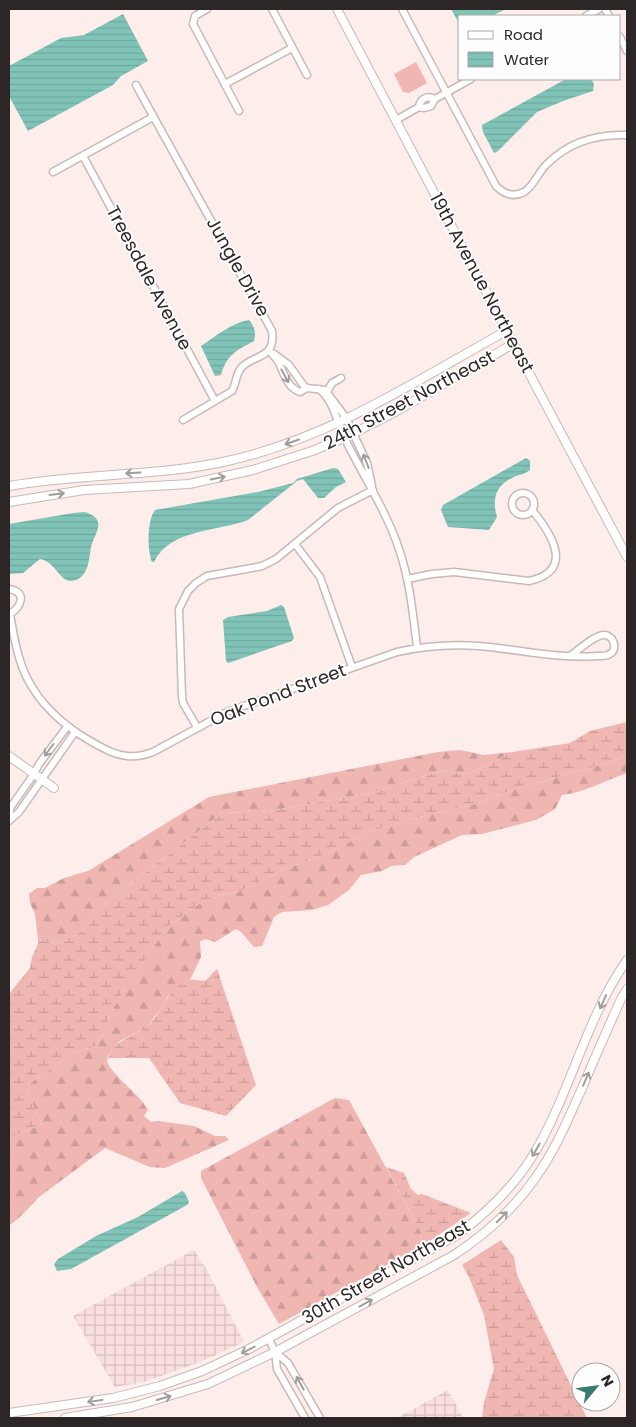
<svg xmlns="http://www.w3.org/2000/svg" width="636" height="1427" font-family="Poppins,sans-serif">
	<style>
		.industrial { fill: url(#industrial-grid) }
		.forest { fill: url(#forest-firs) }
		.wetland { fill: url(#wetland-marsh) }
		.park { fill: #f0b6b2 }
		.water { fill: url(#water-rules) }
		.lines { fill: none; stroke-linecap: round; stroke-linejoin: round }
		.minor-casing { stroke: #c8b9b8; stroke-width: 9 }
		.tertiary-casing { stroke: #c8b9b8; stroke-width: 10 }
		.minor { stroke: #fff; stroke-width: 6 }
		.tertiary { stroke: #fff; stroke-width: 8 }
		.oneway { stroke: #a09d9d }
		.labels { text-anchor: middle; stroke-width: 4; stroke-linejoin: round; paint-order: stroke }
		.street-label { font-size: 18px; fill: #2c2626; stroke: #fefefe }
	</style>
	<defs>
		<pattern id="industrial-grid" width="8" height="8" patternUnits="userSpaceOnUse" patternTransform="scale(1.25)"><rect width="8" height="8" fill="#f8dfdd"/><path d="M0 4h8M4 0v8" fill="none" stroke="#d5bfbe"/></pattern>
		<pattern id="forest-firs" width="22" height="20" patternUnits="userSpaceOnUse" patternTransform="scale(1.25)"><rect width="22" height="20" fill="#f0b6b2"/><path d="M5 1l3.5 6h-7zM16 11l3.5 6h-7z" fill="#ce9c99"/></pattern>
		<pattern id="wetland-marsh" width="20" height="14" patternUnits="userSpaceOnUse" patternTransform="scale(1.25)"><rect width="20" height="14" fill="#f0b6b2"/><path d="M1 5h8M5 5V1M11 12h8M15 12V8" fill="none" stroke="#ce9c99"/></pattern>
		<pattern id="water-rules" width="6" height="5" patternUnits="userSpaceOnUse" patternTransform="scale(1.25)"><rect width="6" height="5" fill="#80c4b7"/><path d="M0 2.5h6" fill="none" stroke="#6fa89d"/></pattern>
	</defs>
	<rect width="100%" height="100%" fill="#fdedeb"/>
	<path class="industrial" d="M194,1250L207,1270L244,1342L200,1362L144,1382L115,1387L73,1316Z
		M448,1390L463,1418H397Z"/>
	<path class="forest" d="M460,750L484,755L513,752L468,774L440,771L371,793L270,811L222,813L104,905L82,931L59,944L38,939L35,914L30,903L29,894L37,888H45L64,878L88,871L209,797L438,752Z
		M627,755V773C607,780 583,793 562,795L555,809L536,820L482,834L462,835L414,857L405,865L391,866L382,871L361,875L349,890L328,905L312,910L282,912L274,917L262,946L254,947L241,932L236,929L215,942L206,939L200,941L201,957L190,980L180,986L168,996L162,1007L147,1027L120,1041L108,1056L107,1062C117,1081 137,1091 148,1110L144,1116L151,1122L158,1121L194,1126L215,1136H225L229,1140L165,1168L150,1167L105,1148L39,1197L22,1215L9,1226V1138L42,1124L27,1092L29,1084L73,1053L96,1046L106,1030V1024L115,1005L166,928L202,902L221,895L238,892L285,869L326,854L369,832L427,815L469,806L518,788L607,763Z
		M335,1098L349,1100L421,1232L422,1243L425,1244L279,1324L257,1287L201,1178V1171Z"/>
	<path class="wetland" d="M627,722V755L607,763L518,788L469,806L427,815L369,832L326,854L285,869L238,892L221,895L202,902L166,928L115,1005L106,1024V1030L96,1046L73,1053L29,1084L27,1092L42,1124L9,1138V994L30,968L32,957L38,944V939L59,944L82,931L104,905L222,813L270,811L371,793L440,771L468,774L513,752L570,743L590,731Z
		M217,969L256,1085L226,1116L180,1103L149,1058H108C117,1039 130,1038 146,1027C163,1015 166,986 190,980C194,979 201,981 205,981Z
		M386,1167L404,1173L411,1189L418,1195L422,1194L471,1213L425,1244L422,1243L421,1232Z
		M501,1240L514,1257L517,1275L587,1418H482L484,1402L494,1369L484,1315L469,1277L462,1265Z"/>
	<path class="park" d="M416,62L427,83L409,93L403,92L394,74Z"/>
	<path class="water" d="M451,9H506L492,16H460V25Z
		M123,14L148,61L121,76L113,85L28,131L9,96V66L61,38L84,35Z
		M566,79H591L594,84L593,91L563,101L537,112L498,151L494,153L483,132L482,125Z
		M249,320C255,327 256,333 254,341C236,351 227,354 221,375L215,376L201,346C216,336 231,323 249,320Z
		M526,458L530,461V470C524,475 519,474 512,478C495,486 492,500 497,517L489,530L448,527L441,510L443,505Z
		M333,468L338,469L346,482L336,487L324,498H318L303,479L297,481L248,520C220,531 169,529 154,562H152C147,551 147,520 155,510L258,492L293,483L297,479Z
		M85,512C109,520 94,533 91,547C89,560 88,580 71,581C59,581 56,562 40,559L23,573L9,574V524L73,513Z
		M281,605L284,607L294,638L292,641L228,663L226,661L223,620L228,617L267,611Z
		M182,1191L185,1193L189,1202L187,1205L71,1269L57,1271L54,1264L58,1259L96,1236L138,1217Z"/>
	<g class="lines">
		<defs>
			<path id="minor" d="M207,9L195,16L193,24L239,111
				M272,9L307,75
				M402,9L496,186C504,194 513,198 524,192C533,187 538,173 546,165C568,142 596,134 627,135
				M605,9L609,16
				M586,16L599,9
				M620,37L627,51
				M225,84L292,48
				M136,85L272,331C276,360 253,354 241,368C236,374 236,384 232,391L183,420
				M419,107C420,99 427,95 435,99
				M396,120L419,107L424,108L431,106L435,99L471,79
				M83,156L215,401
				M53,172L153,117
				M269,350C272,354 276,358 279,363C284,374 287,387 300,392L307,388L325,390L347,419
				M274,354L289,365L304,386L307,388
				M319,389C334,401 337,423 345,439C363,476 386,510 399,549C410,581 413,615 417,647
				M327,392L332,383L341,378
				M347,420L367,463L372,486
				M512 504a11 11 0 1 1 22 0a11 11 0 1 1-22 0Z
				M295,544L320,577L352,667
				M407,579L432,574L454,572L529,581C576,571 551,533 532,510
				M9,589C27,592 22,606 10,614
				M9,613L10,614C14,636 17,658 27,678C41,706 64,726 92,742C103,748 114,755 127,756C136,757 145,755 153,752L227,712L397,652C424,646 450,644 478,646C517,649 557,659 597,656C600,656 606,656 608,655C616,652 615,644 612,639C610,637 608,635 605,635C595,634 579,650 570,656
				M197,727L183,703L182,696L179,609L188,591L196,583L207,576L252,568L262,566L276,559L338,508L373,490
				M10,820V808L34,774L39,764L67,727
				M9,821L19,812L75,732
				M269,1339L275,1352L277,1369L305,1418
				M275,1352L288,1363L320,1418"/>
			<path id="tertiary" d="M337,9C434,191 529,375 627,557
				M9,486C80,473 152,477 223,462C327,440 414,382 506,331
				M9,502L84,490L189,484L253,470L312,451L344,438L395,412L513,344
				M9,756L54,788
				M9,1413L113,1398L160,1386L202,1371L249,1349L457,1235C488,1212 515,1186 535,1152C571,1091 586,1018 627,960
				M65,1418L132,1407L208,1384L275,1352L454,1255C486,1234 514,1209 536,1177C556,1149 569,1117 583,1086C595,1057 608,1028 621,999L627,989"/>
		</defs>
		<use href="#minor" class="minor-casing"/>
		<use href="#tertiary" class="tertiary-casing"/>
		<use href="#minor" class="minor"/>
		<use href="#tertiary" class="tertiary"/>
	</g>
	<defs><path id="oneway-shaft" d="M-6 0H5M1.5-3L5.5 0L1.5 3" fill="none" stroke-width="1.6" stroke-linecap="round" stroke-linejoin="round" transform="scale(1.25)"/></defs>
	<g class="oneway">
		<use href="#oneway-shaft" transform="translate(285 376) rotate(61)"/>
		<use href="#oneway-shaft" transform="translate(292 442) rotate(161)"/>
		<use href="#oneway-shaft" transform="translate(366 461) rotate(-111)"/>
		<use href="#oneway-shaft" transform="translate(133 473) rotate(177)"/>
		<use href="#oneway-shaft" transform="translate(218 478) rotate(-11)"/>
		<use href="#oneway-shaft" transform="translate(57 494) rotate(-7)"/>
		<use href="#oneway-shaft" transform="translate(49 750) rotate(127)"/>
		<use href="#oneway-shaft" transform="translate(603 1002) rotate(114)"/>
		<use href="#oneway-shaft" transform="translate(586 1079) rotate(-67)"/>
		<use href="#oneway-shaft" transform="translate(536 1150) rotate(120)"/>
		<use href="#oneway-shaft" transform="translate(502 1217) rotate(-45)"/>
		<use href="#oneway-shaft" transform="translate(366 1303) rotate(-29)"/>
		<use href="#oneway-shaft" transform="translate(248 1350) rotate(153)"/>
		<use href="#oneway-shaft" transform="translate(300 1383) rotate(-119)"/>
		<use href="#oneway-shaft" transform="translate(164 1398) rotate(-16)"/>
		<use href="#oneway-shaft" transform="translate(95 1401) rotate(172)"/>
	</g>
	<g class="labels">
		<g class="street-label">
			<text transform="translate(238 267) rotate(61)" y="6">Jungle Drive</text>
			<text transform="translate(149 278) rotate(62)" y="6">Treesdale Avenue</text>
			<text transform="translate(482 283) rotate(62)" y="6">19th Avenue Northeast</text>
			<text transform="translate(409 400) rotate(-28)" y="6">24th Street Northeast</text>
			<text transform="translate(278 695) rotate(-21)" y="6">Oak Pond Street</text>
			<text transform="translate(386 1272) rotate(-30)" y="6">30th Street Northeast</text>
		</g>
	</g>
	<rect width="636" height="1427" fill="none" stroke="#2c2626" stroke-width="20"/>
	<rect x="458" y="15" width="162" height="65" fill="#fefefe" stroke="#aaa8a8"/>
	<rect x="468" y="31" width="25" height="8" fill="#ffffff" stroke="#aaa8a8"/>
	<text x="504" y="40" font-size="15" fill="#2c2626">Road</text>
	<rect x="468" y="52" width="25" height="15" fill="url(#water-rules)" stroke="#aaa8a8"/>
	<text x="504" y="65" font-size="15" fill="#2c2626">Water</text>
	<g transform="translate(596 1387) rotate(61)"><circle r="24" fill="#fefefe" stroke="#aaa8a8"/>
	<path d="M0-4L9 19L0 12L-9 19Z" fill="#377b6f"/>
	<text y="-8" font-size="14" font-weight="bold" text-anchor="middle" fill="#2c2626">N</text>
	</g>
</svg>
